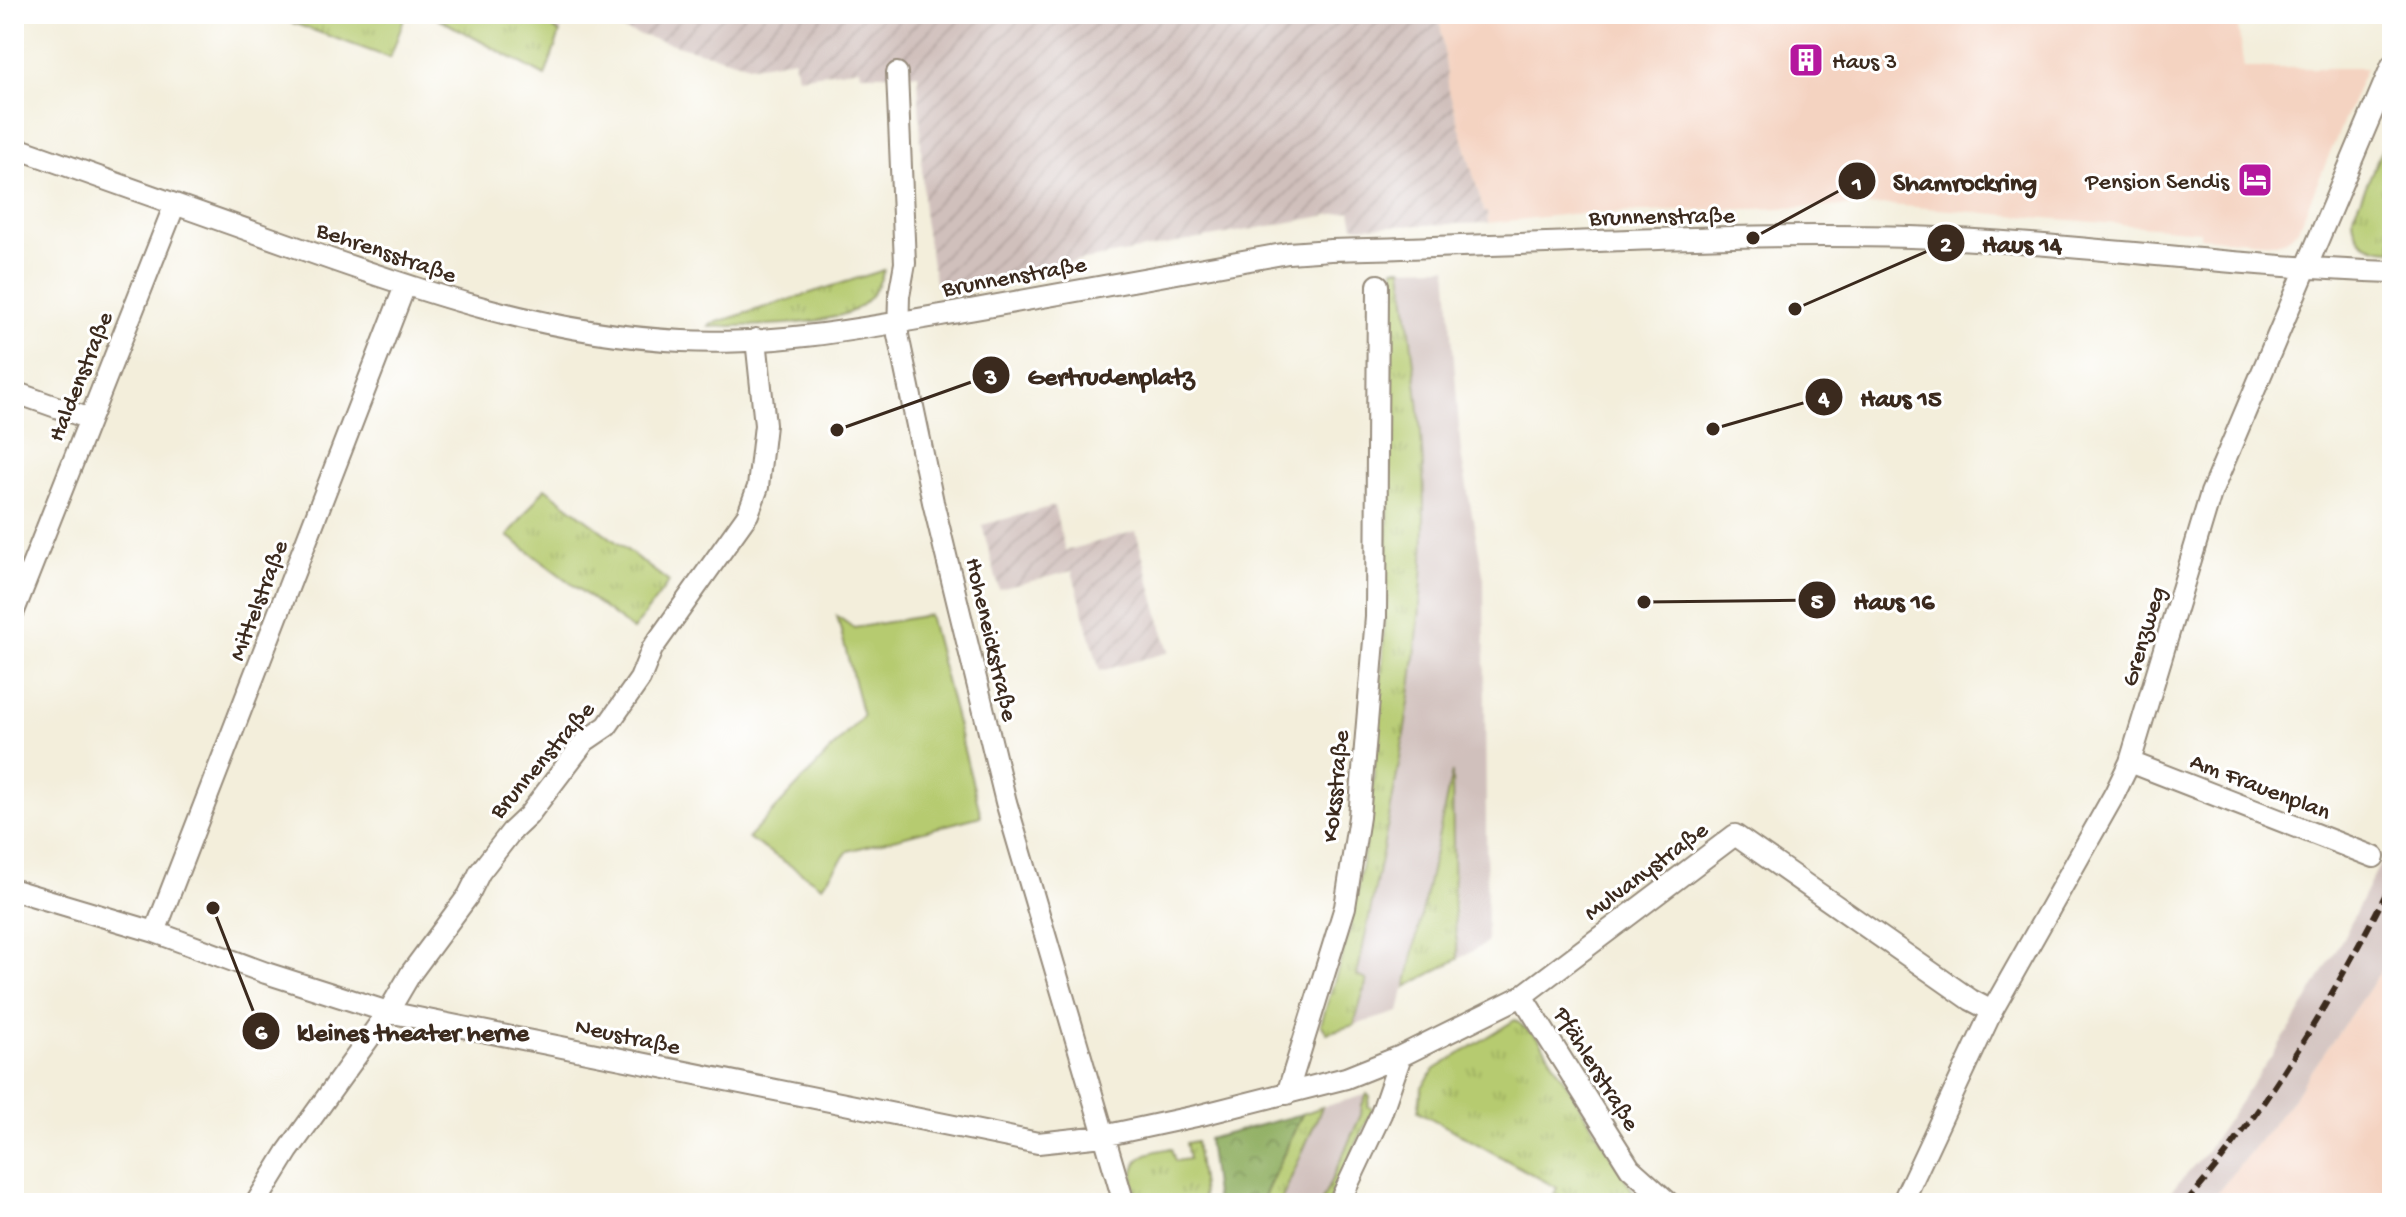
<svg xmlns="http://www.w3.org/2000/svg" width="2406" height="1217" font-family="'Gochi Hand',sans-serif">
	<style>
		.built { fill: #f4d3c1 }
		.industrial { fill: url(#industrial-furrows) }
		.railway { fill: #d0c0bc }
		.grass { fill: url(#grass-tufts); stroke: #787a46; stroke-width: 2 }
		.forest { fill: url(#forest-crowns); stroke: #666c40; stroke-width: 2 }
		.green { fill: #b6cb6f; stroke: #787a46; stroke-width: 2 }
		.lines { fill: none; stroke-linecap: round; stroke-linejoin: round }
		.street-casing { stroke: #978c7c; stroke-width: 24 }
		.street { stroke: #fff; stroke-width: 20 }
		.rail { stroke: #3b2a1e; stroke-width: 6; stroke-dasharray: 12 6; stroke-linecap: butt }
		.labels { text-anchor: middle; stroke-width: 6; stroke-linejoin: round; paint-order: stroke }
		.poi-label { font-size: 24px; fill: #3b2a1e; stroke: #fff; text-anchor: start }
		.street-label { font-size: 24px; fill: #3b2a1e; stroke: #fff }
		.leader { fill: none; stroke: #3b2a1e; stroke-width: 3 }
		.callout-dot { fill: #3b2a1e; stroke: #fff; stroke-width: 3 }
		.mark-label { font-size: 24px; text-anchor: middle; font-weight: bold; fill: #fff }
		.callout-label { font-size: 26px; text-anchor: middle; font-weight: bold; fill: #3b2a1e; stroke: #fff; stroke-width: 6; stroke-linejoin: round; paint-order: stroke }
	</style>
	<defs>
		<pattern id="industrial-furrows" width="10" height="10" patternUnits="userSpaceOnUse" patternTransform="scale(2)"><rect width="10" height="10" fill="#d0c0bc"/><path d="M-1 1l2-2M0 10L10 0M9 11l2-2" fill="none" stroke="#b4a5a1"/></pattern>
		<pattern id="grass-tufts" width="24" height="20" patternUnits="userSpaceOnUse" patternTransform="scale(2)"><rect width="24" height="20" fill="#b6cb6f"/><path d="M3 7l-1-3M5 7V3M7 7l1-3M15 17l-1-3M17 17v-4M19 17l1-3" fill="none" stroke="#9dae60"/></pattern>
		<pattern id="forest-crowns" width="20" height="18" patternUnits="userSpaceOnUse" patternTransform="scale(2)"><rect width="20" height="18" fill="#90af62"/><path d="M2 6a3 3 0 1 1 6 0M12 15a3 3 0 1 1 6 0" fill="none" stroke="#778f50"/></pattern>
	</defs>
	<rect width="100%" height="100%" fill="#fff"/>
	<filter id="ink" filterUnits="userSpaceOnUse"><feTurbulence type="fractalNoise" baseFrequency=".0125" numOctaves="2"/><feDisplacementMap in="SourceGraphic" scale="16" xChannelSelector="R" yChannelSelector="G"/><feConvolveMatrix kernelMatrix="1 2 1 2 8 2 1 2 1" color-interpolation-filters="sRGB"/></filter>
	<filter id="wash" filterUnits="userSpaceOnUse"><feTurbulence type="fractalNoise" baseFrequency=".006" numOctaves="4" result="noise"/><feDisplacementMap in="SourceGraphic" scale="32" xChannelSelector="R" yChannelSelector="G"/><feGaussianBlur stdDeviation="1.8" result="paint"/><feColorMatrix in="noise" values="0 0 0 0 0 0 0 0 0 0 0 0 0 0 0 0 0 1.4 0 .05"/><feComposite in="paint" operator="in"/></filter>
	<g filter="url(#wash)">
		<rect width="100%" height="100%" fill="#f3eedb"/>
		<path class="built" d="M1439,14H2236L2244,68H2366L2298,229L2286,240L2275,243L2200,237V231L1891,205L1570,214L1488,223L1487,212H1484L1449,91Z
			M2392,955V1203H2209L2288,1105Z"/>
		<path class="industrial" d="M534,14H1439L1449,91L1484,212H1487L1488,223L1358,227L1354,225L1351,211L936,287L924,220L918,74H861L860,68L797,77L794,59L753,66L567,15L560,33Z
			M1054,506L1065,551L1136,531L1169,652L1100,671L1072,571L999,589L982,525Z"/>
		<path class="railway" d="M1447,267L1461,454L1484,579L1487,943L1458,959L1451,777L1399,1012L1354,1025L1367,980L1357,977L1383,854L1419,620L1424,479L1413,347L1402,268Z
			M2392,839V955L2288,1105L2209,1203H2160L2205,1153L2294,1023L2344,936Z
			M1365,1095L1361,1115L1321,1203H1280L1322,1107Z"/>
		<path class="grass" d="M268,14H406L390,58Z
			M430,14H534L560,33L545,76Z
			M2392,126V250C2369,249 2353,242 2353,216Z
			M1394,268H1402C1412,348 1424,428 1424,509C1425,665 1388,824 1357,976L1367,980L1354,1025L1327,1033L1321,1024L1350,930L1371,813L1383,653L1391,437L1390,278H1394Z
			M884,270C879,287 870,301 854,310C822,327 747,325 709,327L711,324Z
			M545,488L669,582L633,630L508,536Z
			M1452,772L1454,909L1458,959L1406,987Z
			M1515,1020L1539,1039L1634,1193L1628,1203H1569L1554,1194L1557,1188L1418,1111L1422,1087L1434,1070Z
			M1367,1094L1370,1097L1368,1106L1373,1109L1328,1203H1321L1361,1115L1362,1105Z
			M1322,1107L1280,1203H1261L1302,1114Z
			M1196,1141L1204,1203H1139C1133,1188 1128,1165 1145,1155C1152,1151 1163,1150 1171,1148L1175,1161L1189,1159L1186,1143Z"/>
		<path class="forest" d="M1302,1114L1261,1203H1216L1208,1139Z"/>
		<path class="green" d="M929,615L981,816L848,851L822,886L748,838L863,716L837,616L854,628Z"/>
	</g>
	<g filter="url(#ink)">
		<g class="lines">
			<defs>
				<path id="street" d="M897,73L905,263L899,296L898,335L933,502L1006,802L1124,1203
					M14,147C107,180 200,213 293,246C422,292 544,334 682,341C778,346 876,326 970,310C1076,291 1182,272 1288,253L1331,250C1524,246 1718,232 1910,237C2071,242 2231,267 2392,272
					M14,392L90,419
					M14,611L175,204
					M2130,762L2374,857
					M14,890L155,932L266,973L388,1012L1038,1143L1103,1136L1201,1115L1346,1078L1401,1056L1522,996L1735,835L1971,1000L1992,1011
					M155,932L405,286
					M1522,996L1630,1168L1669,1203
					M1287,1094L1345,907L1359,817L1376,617L1378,285
					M256,1203L288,1151L388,1012L411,973L468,896L480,872L511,832L528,816L585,741L607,726L640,679L652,649L748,514L758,487L765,425L756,339
					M1339,1203L1381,1114L1401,1056
					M1902,1203L1992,1011L2114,795L2130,762L2211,493L2392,65"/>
			</defs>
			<use href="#street" class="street-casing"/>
			<use href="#street" class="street"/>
			<path class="rail" d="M2186,1203C2270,1106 2334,995 2392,882"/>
		</g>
	</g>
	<defs>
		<symbol id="building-square" viewBox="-11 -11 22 22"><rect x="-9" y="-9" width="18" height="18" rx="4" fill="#b5179e" stroke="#fff"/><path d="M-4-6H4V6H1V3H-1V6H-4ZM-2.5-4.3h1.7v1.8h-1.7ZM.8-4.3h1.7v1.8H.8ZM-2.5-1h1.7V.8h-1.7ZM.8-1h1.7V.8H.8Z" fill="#fff"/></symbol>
		<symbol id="hotel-square" viewBox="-11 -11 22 22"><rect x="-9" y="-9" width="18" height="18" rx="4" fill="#b5179e" stroke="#fff"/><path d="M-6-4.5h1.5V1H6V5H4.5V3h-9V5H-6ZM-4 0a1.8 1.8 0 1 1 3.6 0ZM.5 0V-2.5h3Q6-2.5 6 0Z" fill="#fff"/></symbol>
	</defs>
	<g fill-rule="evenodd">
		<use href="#building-square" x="1786" y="40" width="40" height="40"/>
		<use href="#hotel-square" x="2235" y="160" width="40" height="40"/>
	</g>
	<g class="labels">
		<g class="poi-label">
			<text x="1832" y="68">Haus 3</text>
			<text x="2229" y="188" text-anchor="end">Pension Sendis</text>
		</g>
		<g class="street-label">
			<text transform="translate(1662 215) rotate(-1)" y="8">Brunnenstraße</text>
			<text transform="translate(387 251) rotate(19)" y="8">Behrensstraße</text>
			<text transform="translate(1014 275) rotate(-10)" y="8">Brunnenstraße</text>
			<text transform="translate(79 376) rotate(-68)" y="8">Haldenstraße</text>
			<text transform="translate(257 600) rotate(-69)" y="8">Mittelstraße</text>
			<text transform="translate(2142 636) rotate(-73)" y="8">Grenzweg</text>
			<text transform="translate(993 639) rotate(77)" y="8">Hoheneickstraße</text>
			<text transform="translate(541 759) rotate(-49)" y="8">Brunnenstraße</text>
			<text transform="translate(2261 785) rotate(21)" y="8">Am Frauenplan</text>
			<text transform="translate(1334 786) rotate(-84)" y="8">Koksstraße</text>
			<text transform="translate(1645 870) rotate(-37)" y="8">Mulvanystraße</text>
			<text transform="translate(628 1035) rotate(12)" y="8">Neustraße</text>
			<text transform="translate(1598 1068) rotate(58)" y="8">Pfählerstraße</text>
		</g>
	</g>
	<path class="leader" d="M1753 238L1857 181M1795 309L1946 243M837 430L991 375M1713 429L1824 397M1644 602L1817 600M213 908L261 1031"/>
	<g class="callout-dot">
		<circle cx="1753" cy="238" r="8"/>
		<circle cx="1795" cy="309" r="8"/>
		<circle cx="837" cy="430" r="8"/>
		<circle cx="1713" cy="429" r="8"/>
		<circle cx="1644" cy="602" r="8"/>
		<circle cx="213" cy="908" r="8"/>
		<circle cx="1857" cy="181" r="20"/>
		<circle cx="1946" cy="243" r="20"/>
		<circle cx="991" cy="375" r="20"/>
		<circle cx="1824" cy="397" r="20"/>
		<circle cx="1817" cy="600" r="20"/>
		<circle cx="261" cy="1031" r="20"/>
	</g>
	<g class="mark-label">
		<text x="1857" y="190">1</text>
		<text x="1946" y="251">2</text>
		<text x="991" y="384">3</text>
		<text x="1824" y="405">4</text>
		<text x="1817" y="608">5</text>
		<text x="261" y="1039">6</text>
	</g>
	<g class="callout-label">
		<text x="1965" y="190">Shamrockring</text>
		<text x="2022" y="252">Haus 14</text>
		<text x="1111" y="384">Gertrudenplatz</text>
		<text x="1901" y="406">Haus 15</text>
		<text x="1894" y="609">Haus 16</text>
		<text x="413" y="1040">kleines theater herne</text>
	</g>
	<rect width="2406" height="1217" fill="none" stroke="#fff" stroke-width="48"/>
</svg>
